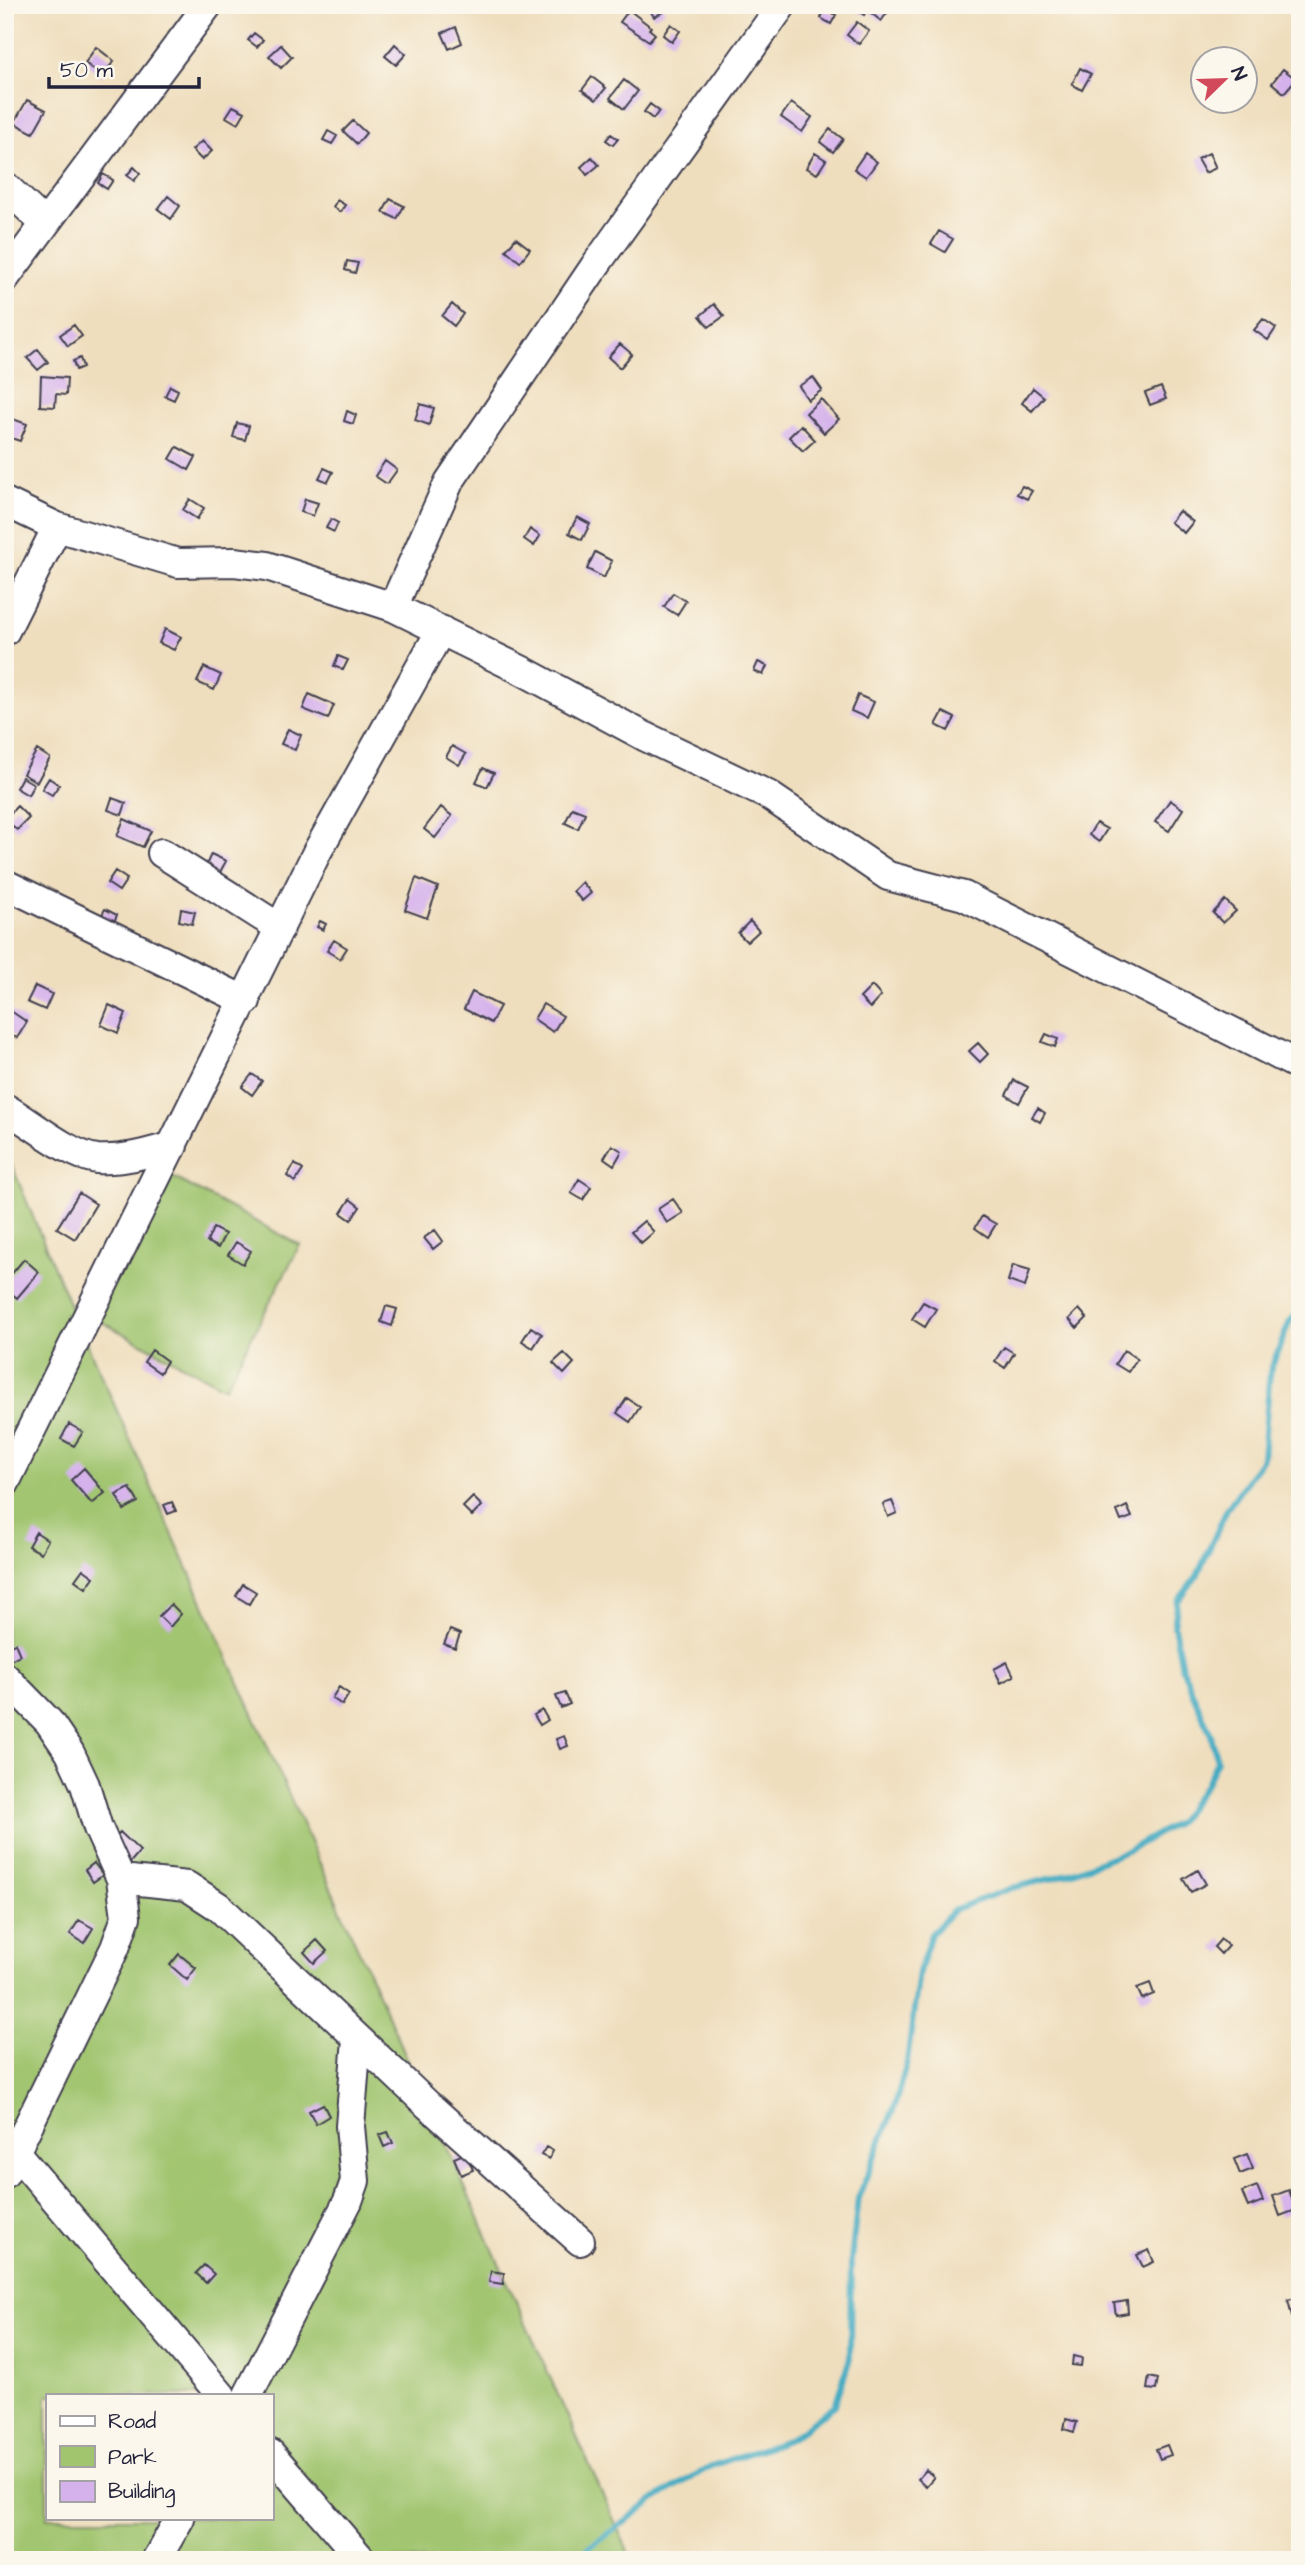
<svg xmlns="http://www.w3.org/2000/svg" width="1305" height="2565" font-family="'Architects Daughter',sans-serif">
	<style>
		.green { fill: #a1c56f; stroke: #627455; stroke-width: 2; fill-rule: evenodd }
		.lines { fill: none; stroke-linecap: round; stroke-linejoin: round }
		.stream { stroke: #44acc3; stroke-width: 6 }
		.building { fill: #d6b2ec }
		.minor-casing { stroke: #413e4e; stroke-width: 32 }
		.minor { stroke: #fff; stroke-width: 28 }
	</style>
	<rect width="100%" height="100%" fill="#fbf7ec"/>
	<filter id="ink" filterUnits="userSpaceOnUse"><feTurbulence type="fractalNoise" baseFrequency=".0143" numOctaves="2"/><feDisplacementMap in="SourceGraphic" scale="14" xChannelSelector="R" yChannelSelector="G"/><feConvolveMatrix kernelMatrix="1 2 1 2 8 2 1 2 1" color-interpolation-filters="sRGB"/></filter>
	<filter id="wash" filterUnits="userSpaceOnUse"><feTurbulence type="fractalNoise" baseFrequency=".00686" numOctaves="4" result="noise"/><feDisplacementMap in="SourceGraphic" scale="28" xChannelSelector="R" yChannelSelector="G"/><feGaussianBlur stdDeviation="1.57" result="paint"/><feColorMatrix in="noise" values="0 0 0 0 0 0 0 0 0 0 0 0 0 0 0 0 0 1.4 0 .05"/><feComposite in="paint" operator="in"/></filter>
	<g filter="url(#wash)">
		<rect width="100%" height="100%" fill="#efdebd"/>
		<path class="green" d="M5,1149L71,1308L632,2560H5ZM47,2395H271V2518H47Z
			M167,1174L300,1245L225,1388L91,1316Z"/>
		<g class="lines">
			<path class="stream" d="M583,2560L588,2548L660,2496L711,2466L790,2439L835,2405L850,2358L851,2260L858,2198L894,2108L907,2062L919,1972L931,1934L955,1909L1012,1888L1068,1874L1129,1850L1178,1822L1205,1785L1217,1761L1211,1735L1182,1668L1174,1626L1178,1601L1197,1576L1227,1509L1263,1458L1270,1371L1290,1321L1300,1311"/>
		</g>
		<g id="blocks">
			<path class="building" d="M647,5H661L665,11L654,17Z
				M856,5H867L869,7L864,15L854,8Z
				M875,5H893L881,21L870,12Z
				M825,9L836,15L831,24L821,18Z
				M629,10L651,27L649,29L655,34L649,41L620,22Z
				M857,22L869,31L859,44L847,35Z
				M671,24L680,31L672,42L663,35Z
				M456,27L462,43L449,49L442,33Z
				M254,33L263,40L257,47L248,40Z
				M395,44L406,54L396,65L385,56Z
				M281,45L292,57L281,68L269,56Z
				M96,47L114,61L102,76L85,63Z
				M1080,68L1091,74L1082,90L1072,84Z
				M1283,69L1296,79L1284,93L1272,83Z
				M592,77L606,88L596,100L582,90Z
				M624,80L638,91L624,109L610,98Z
				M27,100L46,110L33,133L14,123Z
				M791,103L812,117L802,132L781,117Z
				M650,104L659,111L653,119L644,112Z
				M233,106L245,112L238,124L226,117Z
				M353,121L366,133L357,144L343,131Z
				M830,129L843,139L833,152L820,142Z
				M328,131L337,136L332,144L323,140Z
				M611,134L618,139L613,145L606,140Z
				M202,141L212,151L202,160L192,150Z
				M815,153L826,160L817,174L806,168Z
				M865,153L877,162L866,177L854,169Z
				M1209,153L1216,168L1205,173L1197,159Z
				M592,157L599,165L587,175L581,167Z
				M134,167L140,173L134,181L127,175Z
				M103,174L113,180L107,189L98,183Z
				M168,196L180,206L171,219L158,209Z
				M390,199L404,206L397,219L383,212Z
				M337,200L345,205L340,212L333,207Z
				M939,231L953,239L945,252L931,244Z
				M516,238L530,249L520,262L506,250Z
				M347,261L358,263L355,273L345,270Z
				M452,304L463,314L454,326L442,316Z
				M714,304L724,316L709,327L700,316Z
				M1263,319L1276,328L1268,340L1254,330Z
				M74,325L82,336L68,346L60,335Z
				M620,344L632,354L620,368L608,357Z
				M38,349L48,362L38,370L27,358Z
				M80,358L83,367L76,370L73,361Z
				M41,376L67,378L66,395L56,394L55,407L40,406Z
				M813,377L822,390L808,400L799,386Z
				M170,386L178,390L174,400L165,396Z
				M1161,387L1166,399L1150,405L1145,393Z
				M1033,388L1044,397L1032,411L1022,403Z
				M821,399L839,419L824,433L806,413Z
				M420,404L434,408L429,425L415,420Z
				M347,411L356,415L353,424L344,421Z
				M10,418L27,424L20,441L5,436Z
				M237,423L249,426L245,440L233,437Z
				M801,425L815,440L803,451L789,437Z
				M177,447L196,457L189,470L170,459Z
				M385,461L397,470L387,484L375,476Z
				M324,468L333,472L328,482L319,478Z
				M1022,486L1032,491L1027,499L1017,494Z
				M190,499L204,508L197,519L183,510Z
				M305,499L318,503L313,516L301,512Z
				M1179,511L1193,522L1184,533L1170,522Z
				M577,517L590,524L582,540L569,533Z
				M331,519L338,523L334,532L326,528Z
				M530,529L540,536L534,546L524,539Z
				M595,552L612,561L604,578L587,569Z
				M673,593L686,601L677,615L664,607Z
				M165,629L181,637L174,650L159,643Z
				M338,656L348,660L343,670L334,666Z
				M758,662L767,666L763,675L754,671Z
				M204,667L221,675L214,690L197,682Z
				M309,694L334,705L328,719L303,709Z
				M858,695L874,702L867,718L851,711Z
				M943,712L955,718L948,731L936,725Z
				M288,729L301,735L295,750L281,744Z
				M452,746L466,754L459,765L446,757Z
				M37,750L50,758L37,782L23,774Z
				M483,768L494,773L487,787L476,782Z
				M22,777L34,784L28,795L16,788Z
				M49,778L59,785L52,795L42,789Z
				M112,798L126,803L122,815L108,810Z
				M1170,800L1183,809L1169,831L1155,822Z
				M17,806L29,818L17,830L5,819Z
				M441,807L452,816L435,838L424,829Z
				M572,808L585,813L578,829L565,823Z
				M124,819L151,831L143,847L117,836Z
				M1096,823L1107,829L1099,842L1089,835Z
				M211,854L226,861L218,876L204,870Z
				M115,871L127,879L119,891L107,883Z
				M416,878L438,887L427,918L405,910Z
				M582,882L591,893L582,901L573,891Z
				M1225,900L1236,911L1223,923L1213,913Z
				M105,909L117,915L112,926L99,920Z
				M181,909L195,912L192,924L179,921Z
				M320,921L326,924L323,930L317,927Z
				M750,921L759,931L747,942L738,933Z
				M334,940L347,948L340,959L327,951Z
				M35,986L52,994L45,1010L27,1002Z
				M872,986L881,996L870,1008L860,998Z
				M472,992L500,1006L491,1023L464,1009Z
				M543,1004L563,1016L553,1032L534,1019Z
				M109,1005L126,1013L118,1033L101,1025Z
				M5,1007L27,1022L17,1038L5,1030Z
				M1046,1034L1058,1039L1055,1047L1042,1042Z
				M978,1043L988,1054L980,1062L969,1051Z
				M252,1074L262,1081L252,1095L242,1087Z
				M1014,1080L1028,1087L1019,1103L1006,1095Z
				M1038,1108L1045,1113L1040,1122L1032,1117Z
				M612,1145L622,1151L614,1165L604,1158Z
				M295,1164L303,1170L295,1182L287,1176Z
				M579,1179L591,1187L583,1200L571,1193Z
				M79,1193L96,1204L75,1239L57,1228Z
				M350,1199L360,1207L351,1220L341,1213Z
				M673,1199L683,1213L667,1223L658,1209Z
				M982,1216L996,1224L988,1237L975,1228Z
				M644,1221L654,1232L641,1243L631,1232Z
				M213,1228L225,1234L218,1248L207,1242Z
				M435,1230L443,1241L433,1249L424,1238Z
				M236,1242L251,1251L243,1264L228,1255Z
				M24,1259L39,1272L17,1298L5,1288V1282Z
				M1013,1265L1030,1270L1025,1287L1008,1281Z
				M923,1302L936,1309L925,1327L912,1319Z
				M386,1306L397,1309L392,1326L381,1322Z
				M1079,1309L1087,1318L1077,1328L1069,1319Z
				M531,1327L542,1334L533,1348L522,1341Z
				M1004,1347L1014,1353L1005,1368L995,1361Z
				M152,1350L167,1361L160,1373L144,1362Z
				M1124,1350L1137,1359L1128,1372L1115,1364Z
				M564,1353L574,1363L564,1374L553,1363Z
				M627,1398L640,1407L630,1422L617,1413Z
				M69,1424L83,1432L74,1446L61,1439Z
				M84,1468L105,1493L92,1504L71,1480Z
				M130,1488L138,1502L124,1510L116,1495Z
				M473,1497L482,1506L472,1516L463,1507Z
				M892,1501L897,1513L888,1517L883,1504Z
				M172,1502L176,1511L168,1514L164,1505Z
				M1127,1506L1132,1517L1121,1521L1117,1511Z
				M36,1532L48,1540L41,1553L28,1546Z
				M83,1569L94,1577L86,1588L75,1580Z
				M243,1584L256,1592L249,1604L236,1596Z
				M171,1604L181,1614L170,1627L159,1616Z
				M450,1630L460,1634L455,1648L444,1644Z
				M15,1643L20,1655L7,1662L5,1647Z
				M1007,1662L1014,1676L1001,1683L994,1669Z
				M339,1687L349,1694L342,1705L332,1698Z
				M565,1693L570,1704L561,1708L556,1696Z
				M542,1710L548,1720L540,1725L534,1715Z
				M564,1736L568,1746L560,1749L556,1739Z
				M120,1832L140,1851L128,1865L107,1846Z
				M94,1863L103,1875L93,1882L85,1870Z
				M1198,1870L1206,1884L1191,1892L1183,1879Z
				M79,1920L93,1928L84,1943L70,1934Z
				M1221,1939L1228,1946L1221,1954L1214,1947Z
				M317,1940L327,1951L314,1963L304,1952Z
				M179,1954L196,1968L187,1980L170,1965Z
				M1150,1983L1154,1994L1142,1999L1137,1988Z
				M323,2104L329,2116L316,2124L309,2111Z
				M388,2132L393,2143L384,2147L379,2135Z
				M546,2147L553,2151L549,2159L541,2155Z
				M466,2153L473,2170L461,2175L454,2158Z
				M1247,2154L1253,2169L1240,2174L1234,2159Z
				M1257,2186L1263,2201L1248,2207L1242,2192Z
				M1289,2190L1296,2210L1280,2216L1273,2196Z
				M1149,2250L1154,2262L1143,2267L1137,2255Z
				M204,2265L214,2274L206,2283L196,2273Z
				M491,2271L504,2273L503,2284L489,2282Z
				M1300,2297V2314L1292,2316L1288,2300Z
				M1127,2301L1128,2313L1116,2315L1114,2303Z
				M1073,2356L1082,2358L1081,2366L1072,2365Z
				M1149,2377L1158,2379L1156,2390L1147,2389Z
				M1066,2419L1077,2422L1074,2432L1064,2429Z
				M1167,2445L1171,2455L1160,2459L1156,2449Z
				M926,2470L934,2477L926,2486L918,2479Z"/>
		</g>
	</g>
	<g filter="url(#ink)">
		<use href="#blocks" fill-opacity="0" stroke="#413e4e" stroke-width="2"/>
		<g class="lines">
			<defs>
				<path id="minor" d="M5,186L44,223
					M5,278L208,5
					M5,502L57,527L178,563L234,562L267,566L393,607L523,671L644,736L768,795L888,876L964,896L1300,1066
					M393,607L449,482L597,263L782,5
					M5,631L57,527
					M162,853L280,928
					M5,884L246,1001
					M5,1108C30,1122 70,1156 97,1159C123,1161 148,1153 173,1146
					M5,1483L317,852L441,630
					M5,1677L49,1722L70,1753L85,1785L98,1828L121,1879L126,1917L115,1948L5,2173
					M121,1879L187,1886L219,1907L428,2105L580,2241
					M5,2140L221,2395
					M248,2395L348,2201L355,2181L350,2126L357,2039
					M271,2454L362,2560
					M156,2560L180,2518"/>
			</defs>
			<use href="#minor" class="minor-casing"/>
			<use href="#minor" class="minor"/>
		</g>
	</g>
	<rect width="1305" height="2565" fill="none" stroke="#fbf7ec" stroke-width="28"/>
	<rect x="46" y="2394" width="228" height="126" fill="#fbf7ec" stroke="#a4a2a5" stroke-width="2"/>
	<rect x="60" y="2416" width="35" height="10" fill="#ffffff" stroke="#a4a2a5" stroke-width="2"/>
	<text x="108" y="2428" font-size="21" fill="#22223b">Road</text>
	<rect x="60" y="2446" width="35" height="21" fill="#a1c56f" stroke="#a4a2a5" stroke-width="2"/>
	<text x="108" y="2464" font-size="21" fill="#22223b">Park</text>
	<rect x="60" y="2481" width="35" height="21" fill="#d6b2ec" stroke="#a4a2a5" stroke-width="2"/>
	<text x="108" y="2498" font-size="21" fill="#22223b">Building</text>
	<g transform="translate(1224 80) rotate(67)"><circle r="33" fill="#fbf7ec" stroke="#a4a2a5" stroke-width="2"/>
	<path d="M0-5L12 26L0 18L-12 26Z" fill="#d1495b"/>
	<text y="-10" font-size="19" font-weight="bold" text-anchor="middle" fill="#22223b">N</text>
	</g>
	<path d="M49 77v10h150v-10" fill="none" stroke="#22223b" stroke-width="3.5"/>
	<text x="60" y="77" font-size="21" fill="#22223b" stroke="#fbf7ec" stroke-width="5" paint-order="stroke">50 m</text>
</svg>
